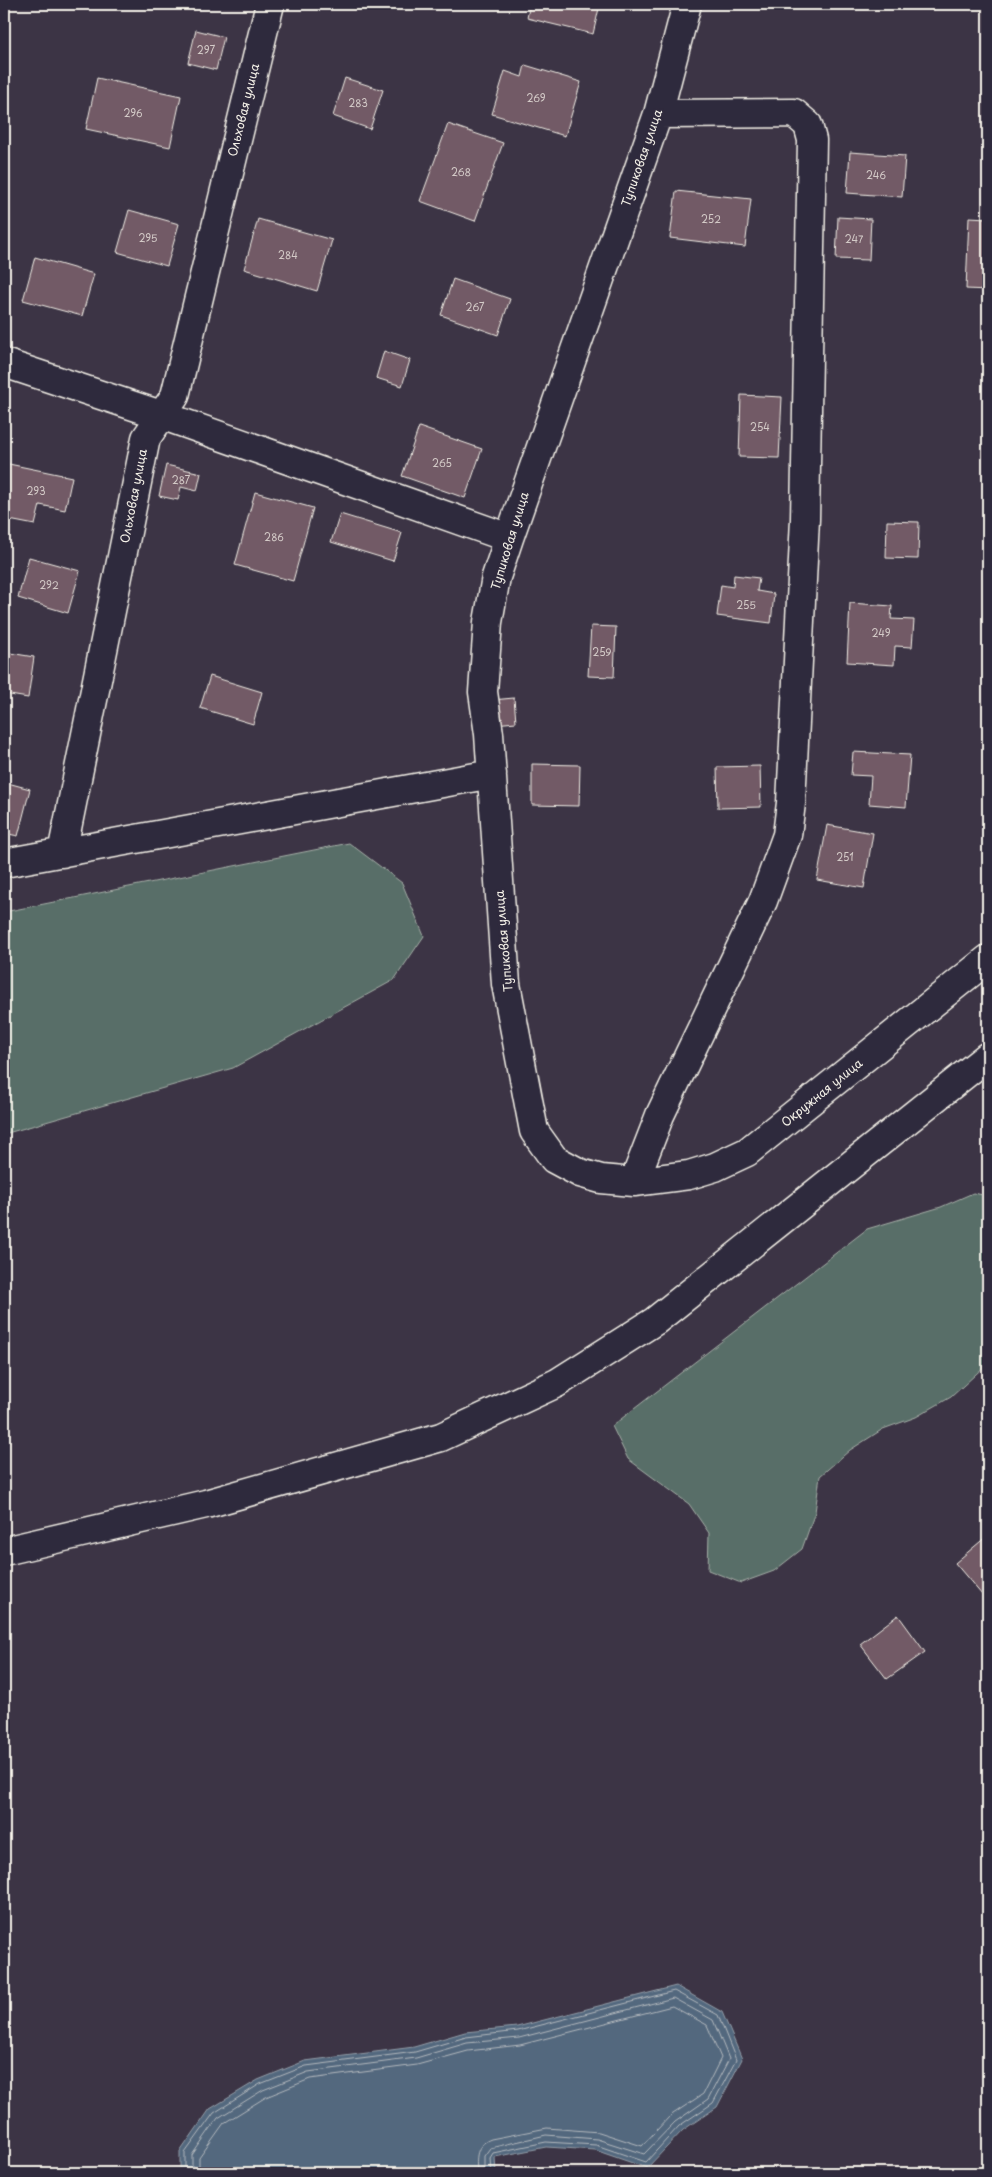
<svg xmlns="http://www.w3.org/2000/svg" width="992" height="2177" font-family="'Playpen Sans',sans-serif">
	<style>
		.green { fill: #596e68; stroke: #a6b0a8 }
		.water { fill: #53677e; stroke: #939ea8 }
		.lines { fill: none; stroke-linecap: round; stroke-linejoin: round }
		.shore { stroke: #b4babe; stroke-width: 1 }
		.building { fill: #725a66; stroke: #f4f1e8 }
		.minor-casing { stroke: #f4f1e8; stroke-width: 31 }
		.minor { stroke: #2f2a3d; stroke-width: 28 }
		.labels { text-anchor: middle; stroke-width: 5; stroke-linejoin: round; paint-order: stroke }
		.number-label { font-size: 10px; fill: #d4cbc8 }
		.street-label { font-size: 12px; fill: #f4f1e8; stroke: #2f2a3d }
	</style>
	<rect width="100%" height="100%" fill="#3c3445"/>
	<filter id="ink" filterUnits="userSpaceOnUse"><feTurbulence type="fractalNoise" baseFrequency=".02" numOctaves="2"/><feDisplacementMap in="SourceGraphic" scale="10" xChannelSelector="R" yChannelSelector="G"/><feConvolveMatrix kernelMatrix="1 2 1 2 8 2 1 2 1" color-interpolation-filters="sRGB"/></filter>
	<g filter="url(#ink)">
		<path class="green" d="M349,843L402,883L424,936L394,980L233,1068L4,1134V912Z
			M973,1193L988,1196V1363L951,1397L916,1417L883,1429L850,1450L820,1476L815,1512L802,1549L774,1571L741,1583L708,1570L709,1533L689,1504L628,1459L612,1426L867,1229L941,1207Z"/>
		<path class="water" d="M676,1986L722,2012L742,2059L717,2107L683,2130L647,2168L595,2150L546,2147L495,2157L496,2173H180V2152L210,2109L258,2080L305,2061L414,2047L465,2032L517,2027Z"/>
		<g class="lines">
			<path class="shore" d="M185,2173V2153L214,2113L260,2084L306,2066L415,2052L466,2037L518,2031L674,1991L718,2015L736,2060L713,2103L679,2126L646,2162L596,2145L546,2142L493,2153L490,2158L491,2173
				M192,2173V2155L218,2118L263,2090L308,2072L416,2058L467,2043L519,2038L673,1998L713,2020L729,2059L708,2099L675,2122L644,2154L597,2139L546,2135L490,2148L484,2156V2173
				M199,2173V2158L224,2123L266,2097L310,2079L417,2065L468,2051L520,2045L672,2006L707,2025L721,2058L703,2094L670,2116L642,2146L599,2132L547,2128L491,2139C475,2145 476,2158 477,2173"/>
		</g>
		<path class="building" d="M530,4H600L593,34L527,18Z
			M196,30L224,37L216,70L188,63Z
			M525,65L581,82L565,136L492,114L505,71L522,77Z
			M97,78L181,96L170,147L86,129Z
			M345,78L383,90L370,129L333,116Z
			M448,124L503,143L475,221L420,201Z
			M850,152L905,156L902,197L847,193Z
			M676,191L751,199L745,247L670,238Z
			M129,210L179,224L167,266L117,252Z
			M838,217L871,219L869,260L836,259Z
			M969,217L988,218V290L966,289Z
			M258,219L332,240L317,291L244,269Z
			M35,257L94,274L82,316L23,300Z
			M453,279L510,299L498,335L441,315Z
			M384,351L410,360L402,386L376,378Z
			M741,395L782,397L779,458L739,457Z
			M419,427L482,449L465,498L402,476Z
			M4,463L72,477L65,510L40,505L35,525L4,519Z
			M166,465L201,473L197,491L181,487L178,500L159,496Z
			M255,492L313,508L293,581L235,565Z
			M340,514L402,533L393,561L331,542Z
			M887,521L919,522L918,559L886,558Z
			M29,557L80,571L68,613L18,598Z
			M734,575L759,578L757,591L774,594L771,623L717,616L721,585L733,587Z
			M850,603L892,606L891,619L914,620L912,647L895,646L894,665L847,662Z
			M591,626L616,627L614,677L588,676Z
			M4,652L34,657L28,698L4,694Z
			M210,676L262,692L253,724L200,708Z
			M514,698L516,722L494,724L492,700Z
			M853,752L910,755L906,807L869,804L871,776L851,775Z
			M532,764L580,765L579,806L532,805Z
			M760,766L761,807L718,808L717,767Z
			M4,782L30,789L18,836L4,833Z
			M827,825L873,833L864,888L817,880Z
			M987,1536L988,1538V1602L955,1563Z
			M898,1615L925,1652L887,1679L860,1644Z"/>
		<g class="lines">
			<defs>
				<path id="minor" d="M687,4L658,114L509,538L496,577L488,622L483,692L489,734L506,984L534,1131L554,1159L580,1173L601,1179L634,1182L689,1175L715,1167L747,1152L988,959
					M4,363L161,415L509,538
					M62,853L146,438L175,396L270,4
					M4,863L492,774
					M634,1182L660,1115L763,901L787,835L791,803L805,519L812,140L808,125L794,113L658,114
					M4,1551L206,1504L441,1437L557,1383L655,1321L988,1056"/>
			</defs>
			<use href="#minor" class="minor-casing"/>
			<use href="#minor" class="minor"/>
		</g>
	</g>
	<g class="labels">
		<g class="number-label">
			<text x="206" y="54">297</text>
			<text x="536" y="102">269</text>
			<text x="358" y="107">283</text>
			<text x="133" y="117">296</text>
			<text x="461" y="176">268</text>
			<text x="876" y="179">246</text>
			<text x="711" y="223">252</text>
			<text x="148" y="242">295</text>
			<text x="854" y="243">247</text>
			<text x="288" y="259">284</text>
			<text x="475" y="311">267</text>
			<text x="760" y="431">254</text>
			<text x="442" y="467">265</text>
			<text x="181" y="484">287</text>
			<text x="36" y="495">293</text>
			<text x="274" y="541">286</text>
			<text x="49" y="589">292</text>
			<text x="746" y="609">255</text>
			<text x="881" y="637">249</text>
			<text x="602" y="656">259</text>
			<text x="845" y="861">251</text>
		</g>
		<g class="street-label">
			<text transform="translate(244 110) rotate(-76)" y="4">Ольховая улица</text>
			<text transform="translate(642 158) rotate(-71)" y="4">Тупиковая улица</text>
			<text transform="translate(134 496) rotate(-79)" y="4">Ольховая улица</text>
			<text transform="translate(510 541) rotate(-73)" y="4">Тупиковая улица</text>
			<text transform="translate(504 941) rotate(-95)" y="4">Тупиковая улица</text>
			<text transform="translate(822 1093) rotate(-39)" y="4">Окружная улица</text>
		</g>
	</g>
	<rect width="992" height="2177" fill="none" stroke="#2f2a3d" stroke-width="20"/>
	<rect x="10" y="10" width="972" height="2157" fill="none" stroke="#f4f1e8" stroke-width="2" filter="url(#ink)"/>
</svg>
